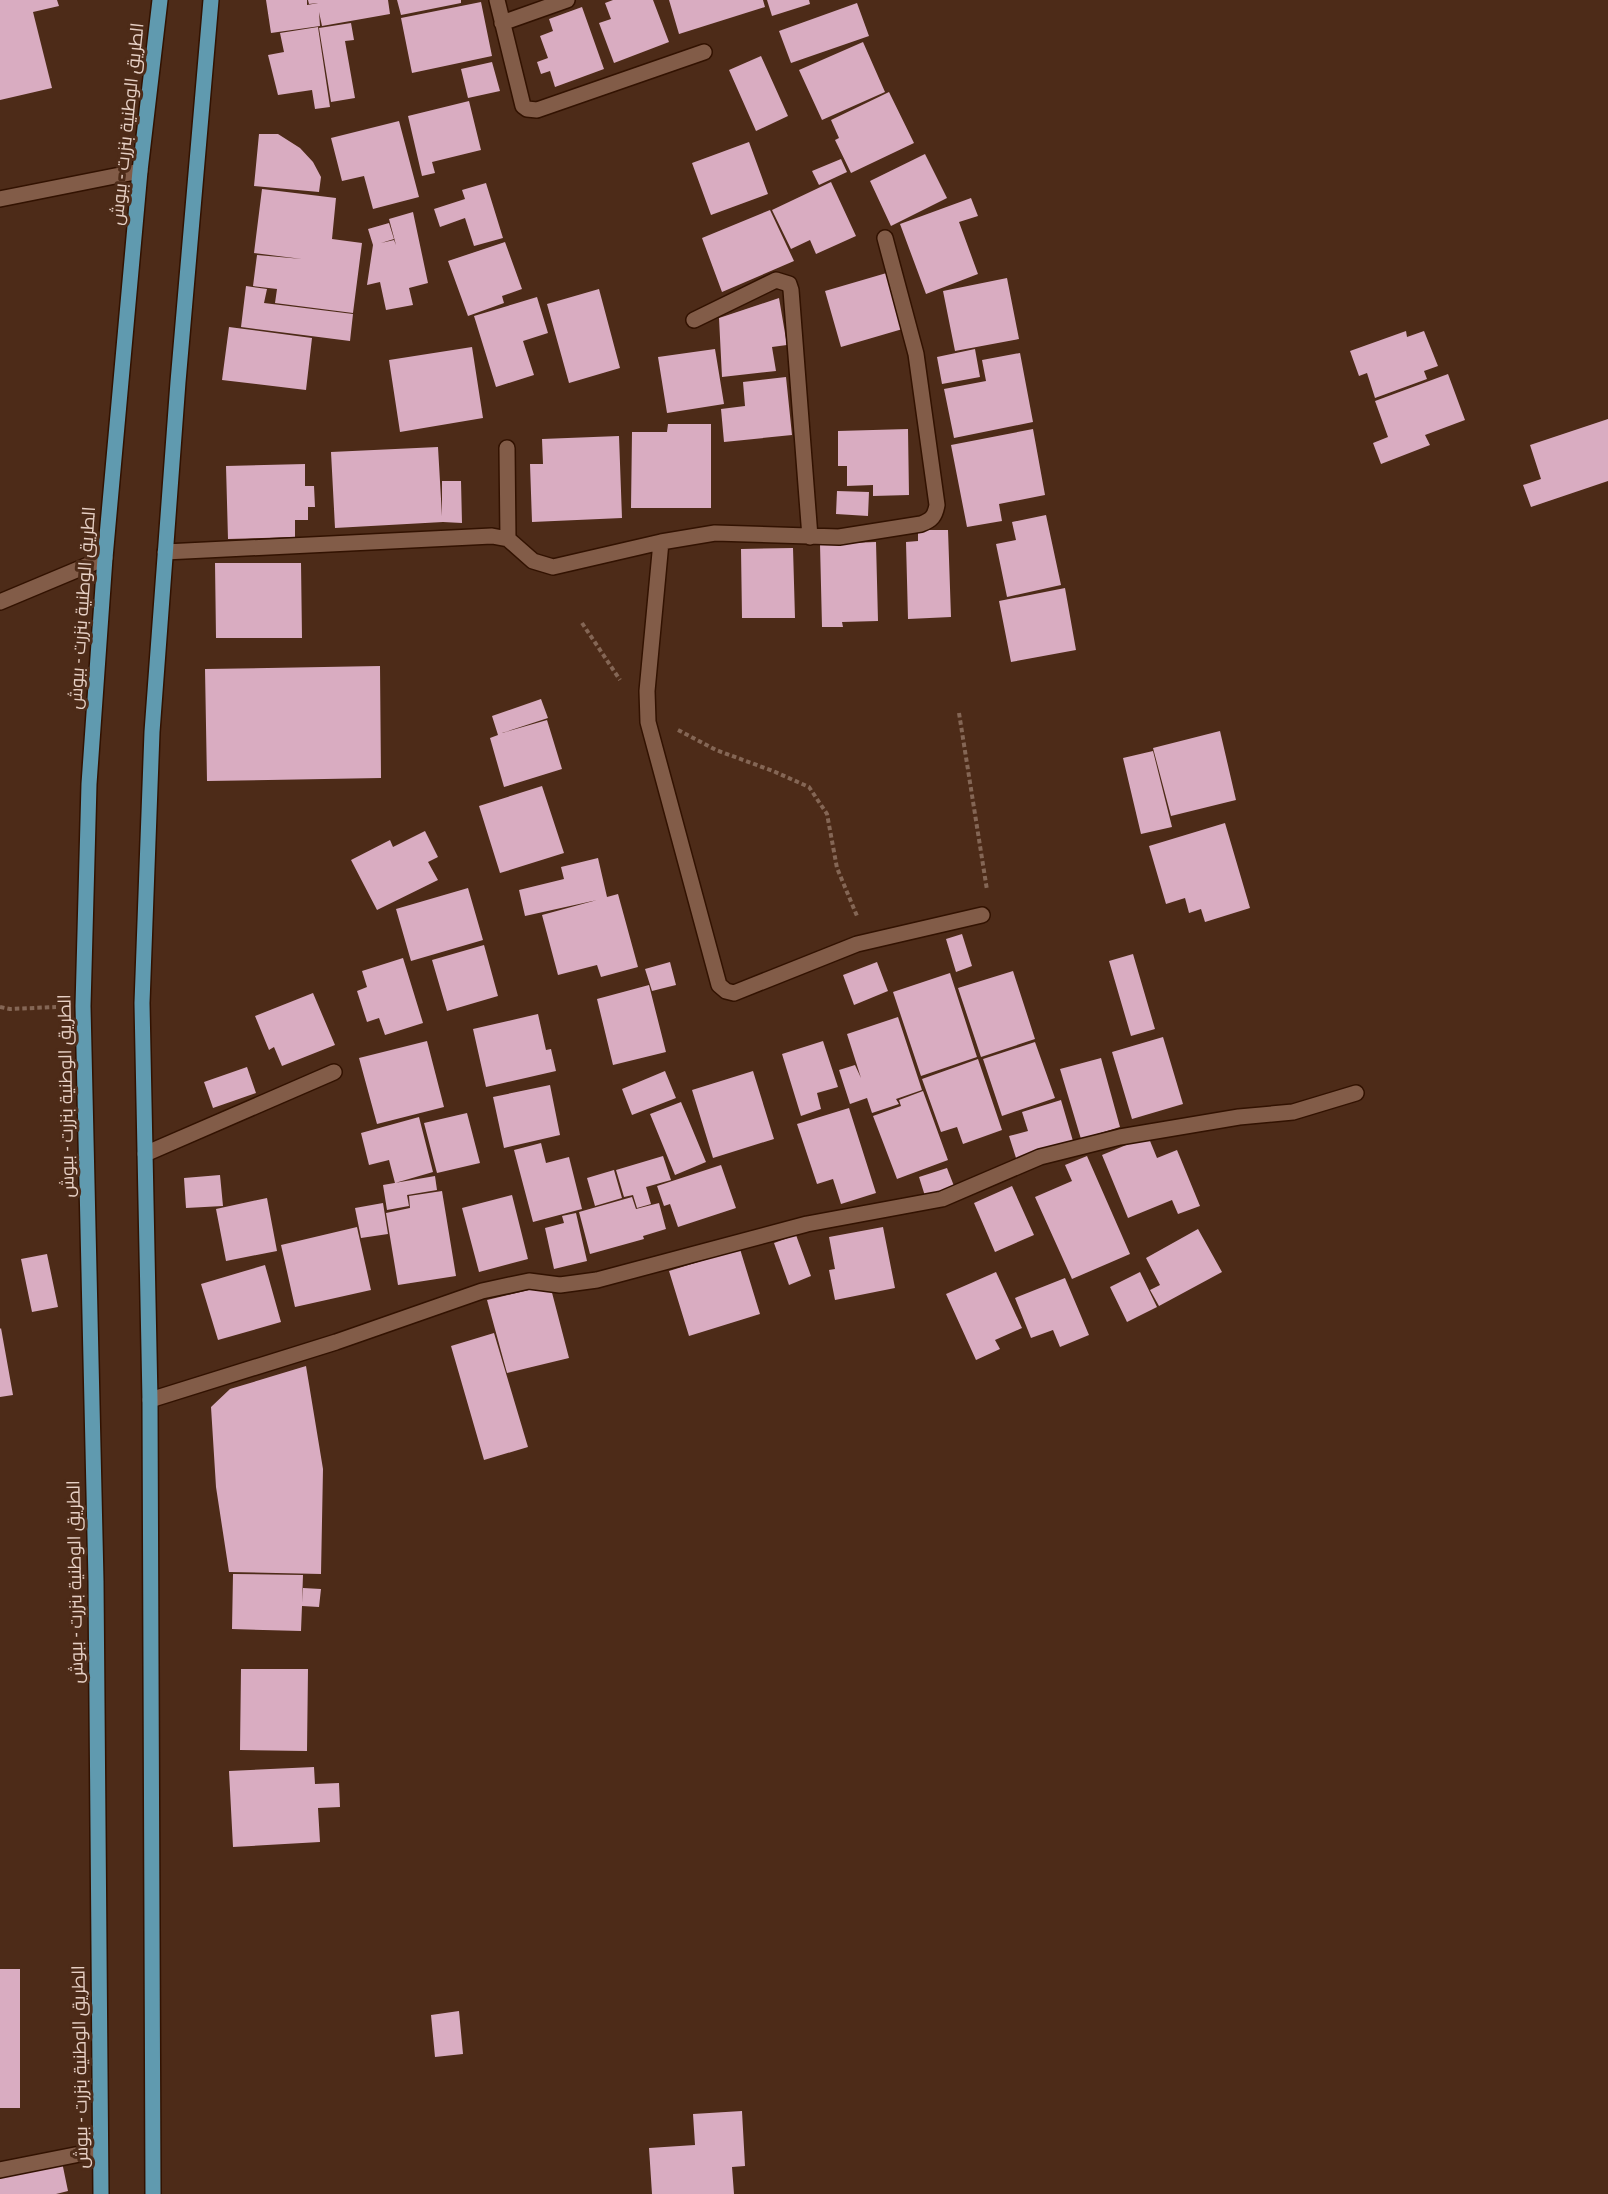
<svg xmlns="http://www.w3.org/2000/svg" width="1608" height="2194" font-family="'Roboto Condensed',Cairo,sans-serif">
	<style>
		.building { fill: #d9acc1 }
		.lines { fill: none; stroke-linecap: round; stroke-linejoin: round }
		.minor-casing { stroke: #321201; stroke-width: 18 }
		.major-casing { stroke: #321201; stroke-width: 18 }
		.path { stroke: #846655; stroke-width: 4; stroke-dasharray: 4.5 3; stroke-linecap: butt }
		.minor { stroke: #825c48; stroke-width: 15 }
		.major { stroke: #609aaf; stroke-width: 15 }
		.labels { text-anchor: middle; stroke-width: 6; stroke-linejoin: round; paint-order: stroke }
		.street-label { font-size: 18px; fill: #e7d0c5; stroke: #4d2b18 }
	</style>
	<rect width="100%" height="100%" fill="#4d2b18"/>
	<path class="building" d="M0,0H57L59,6L33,12L52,88L0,100Z
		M266,0H307V5L318,3L309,4L308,0H388L390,14L322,26L319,12L320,26L271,33Z
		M397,0H461V3L401,15Z
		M613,0H653L669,42L614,63L599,23L611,19L605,3Z
		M669,0H763L765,7L679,34Z
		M767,0H809L810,4L772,16Z
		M481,2L492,56L412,73L401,18Z
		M857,3L869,36L791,63L779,31Z
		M582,7L604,69L555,87L550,71L541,74L537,62L548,58L540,36L553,31L549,19Z
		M351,23L354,40L345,41L355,98L331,102L319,28Z
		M318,27L330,107L315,109L312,90L278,95L268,55L284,52L280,33Z
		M863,42L885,92L822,120L799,70Z
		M761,56L788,116L756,131L729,70Z
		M492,62L500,91L468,98L461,69Z
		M889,92L914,143L851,173L835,140L839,138L831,120Z
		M469,101L481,150L432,162L435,173L422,176L408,116Z
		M399,121L419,197L373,209L364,176L342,181L331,138Z
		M259,134H278L300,148L313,162L321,177L319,192L254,186Z
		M749,142L768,194L711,215L692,163Z
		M925,154L947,198L891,226L870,181Z
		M841,159L847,172L819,185L812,171Z
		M831,182L856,236L816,254L810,240L791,249L772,210Z
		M486,183L503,238L474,246L465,218L440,227L434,209L465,199L462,190Z
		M262,189L336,198L332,239L362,243L353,313L275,303L277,289L253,286L257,255L302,259L254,253Z
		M971,198L978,216L959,222L978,274L926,294L900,224Z
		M770,210L794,261L722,292L702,238Z
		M413,212L428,283L409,288L413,305L386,310L380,282L367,285L373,245L368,229L389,223L394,239L381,243L394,240L396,245L389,219Z
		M505,242L522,289L502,296L504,303L468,316L448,261Z
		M890,272L906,328L841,347L825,291Z
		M1007,278L1019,339L955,351L943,291Z
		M246,286L267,289L264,303L353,314L350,341L241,327Z
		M599,289L620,368L569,383L547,304Z
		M537,297L548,333L523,341L534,375L496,387L474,316Z
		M779,298L787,345L772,347L776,371L722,377L719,318Z
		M229,327L312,338L306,390L222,380Z
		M1406,331L1407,337L1424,331L1438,366L1424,371L1427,379L1375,398L1367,373L1359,376L1350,351Z
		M472,347L483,418L400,432L389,360Z
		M715,349L724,404L667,413L658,357Z
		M975,349L980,377L942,384L937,357Z
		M1020,353L1033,422L954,438L944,389L986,381L982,360Z
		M1448,374L1465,420L1425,435L1430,445L1381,464L1373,443L1388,437L1375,401Z
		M786,377L792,435L724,442L721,409L745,406L743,382Z
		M1608,419V481L1531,507L1523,485L1541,479L1530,445Z
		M668,424H711V508H631L632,432H667Z
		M908,429L909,495L873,496V485L847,486V466H838V431Z
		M1033,429L1045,495L999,504L1002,521L967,527L951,445Z
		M619,436L622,518L532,522L530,464H543L542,439Z
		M438,447L442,516V481H461L462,523L443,522L335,528L331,452Z
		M305,464V486H314L315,507H308V520H295V537L228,539L226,466Z
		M837,491L869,492L868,516L836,514Z
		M1046,515L1061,585L1007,597L996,544L1016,540L1012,522Z
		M918,530H948L951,617L908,619L906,542L918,541Z
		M876,542L878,621L842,622L843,627H822L820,544Z
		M793,548L795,618H742L741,549Z
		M215,563H301L302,638H216Z
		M1065,588L1076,650L1011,662L999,601Z
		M380,666L381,778L207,781L205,669Z
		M541,699L548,718L502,733L547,720L562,769L504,787L490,738L498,735L492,716Z
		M1220,731L1236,800L1171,816L1153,748Z
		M1153,751L1172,827L1141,834L1123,758Z
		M542,786L564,853L500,873L479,806Z
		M1225,823L1250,908L1205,922L1201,909L1189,913L1185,898L1166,904L1149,846Z
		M425,831L438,857L428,862L438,880L377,910L351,860L390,840L393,847Z
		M598,858L607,897L618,894L638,967L601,977L597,965L558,975L542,915L597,900L525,916L519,890L564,879L561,867Z
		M468,888L483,940L411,961L396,909Z
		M962,934L972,966L956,972L946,939Z
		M484,945L498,996L447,1011L432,960Z
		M1133,954L1155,1029L1131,1036L1109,961Z
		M403,958L423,1023L385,1035L379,1018L367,1022L357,991L367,987L362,971Z
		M670,962L676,985L652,991L645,969Z
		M877,962L888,991L854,1005L843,975Z
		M1013,971L1035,1039L981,1057L958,988Z
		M950,973L977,1057L921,1076L893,992Z
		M649,985L666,1052L613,1065L597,999Z
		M313,993L335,1045L282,1066L274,1047L269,1050L255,1016Z
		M538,1014L546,1050L551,1049L556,1071L486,1087L473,1029Z
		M898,1017L922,1090L896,1099L899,1104L872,1113L867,1098L850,1104L839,1070L855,1065L861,1078L847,1034Z
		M1163,1037L1183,1104L1132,1119L1112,1052Z
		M427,1041L444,1107L377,1124L359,1058Z
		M823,1041L838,1087L817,1093L821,1109L801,1116L782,1054Z
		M1035,1042L1055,1098L1002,1116L983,1059Z
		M1101,1058L1120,1127L1081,1139L1060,1069Z
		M978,1059L1002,1130L963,1144L957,1127L941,1132L922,1079Z
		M247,1067L256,1093L213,1108L204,1082Z
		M665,1071L676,1098L632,1115L622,1089Z
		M753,1071L774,1139L713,1158L692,1090Z
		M550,1085L560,1135L504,1148L493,1097Z
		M923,1091L948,1160L897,1179L873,1116L901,1106L899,1100Z
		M1061,1100L1073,1141L1016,1158L1009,1136L1028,1131L1022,1112Z
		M681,1102L706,1162L675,1175L650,1114Z
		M849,1108L876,1193L841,1204L833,1179L817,1184L797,1124Z
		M467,1113L480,1163L437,1173L424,1123Z
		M419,1117L433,1172L395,1183L389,1160L369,1165L361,1133Z
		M1148,1136L1157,1158L1177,1150L1200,1206L1178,1214L1172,1200L1128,1218L1102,1155Z
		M541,1143L546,1163L569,1157L582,1209L533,1222L514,1150Z
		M663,1156L671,1180L646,1187L651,1204L637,1208L633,1195L624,1197L616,1170Z
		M1087,1156L1130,1254L1072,1279L1035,1197L1072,1181L1065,1165Z
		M721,1165L736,1208L678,1227L670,1204L664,1206L657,1186Z
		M947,1168L954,1186L925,1196L919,1177Z
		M614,1170L622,1198L595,1206L587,1178Z
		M220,1175L223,1206L186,1208L184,1178Z
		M435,1176L437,1190L407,1195L409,1206L387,1210L383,1185Z
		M1012,1186L1034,1235L995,1252L974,1203Z
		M442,1191L456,1276L398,1285L386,1213L410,1208L409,1196Z
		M512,1195L528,1259L479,1272L462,1208Z
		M632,1197L636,1209L659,1203L666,1229L643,1236L644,1239L590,1254L579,1212Z
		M267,1198L277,1251L226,1261L216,1209Z
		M383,1203L388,1234L361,1238L355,1208Z
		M576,1213L587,1261L554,1269L545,1228L564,1223L562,1216Z
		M357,1227L371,1290L295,1307L281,1245Z
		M883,1227L895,1288L835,1300L829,1270L835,1269L829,1237Z
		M1198,1229L1222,1272L1159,1306L1150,1290L1160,1285L1146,1258Z
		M796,1235L811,1276L789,1285L774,1243Z
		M740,1249L760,1314L689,1336L669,1271Z
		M47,1254L58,1307L32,1312L21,1259Z
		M265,1265L281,1322L218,1340L201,1284Z
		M996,1272L1022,1328L995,1340L1000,1349L976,1360L946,1294Z
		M1140,1272L1157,1307L1127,1322L1110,1287Z
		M1065,1278L1089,1335L1060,1347L1053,1330L1031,1338L1015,1298Z
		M550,1285L569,1358L507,1373L487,1300Z
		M1,1328L13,1395L0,1397V1329Z
		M494,1333L528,1447L484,1460L451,1346Z
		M306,1366L323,1469L321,1574L229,1572L216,1487L211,1407L230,1389Z
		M233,1574L303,1575L302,1603L303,1588L321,1589L319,1607L302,1606L301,1631L232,1629Z
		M241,1669H308L307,1751L240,1750Z
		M314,1767L315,1784L339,1783L340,1807L318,1808L320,1842L233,1847L229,1771Z
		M0,1969H20V2108H0Z
		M459,2011L463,2054L435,2057L431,2015Z
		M742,2111L745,2166L732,2167L734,2194H652L649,2148L695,2145L693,2114Z
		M62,2162L68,2191L56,2194H0V2174Z"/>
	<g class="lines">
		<defs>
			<path id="minor" d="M497,0L523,106L527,109L537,110L704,52
				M502,23L567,0
				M0,199L140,171
				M694,320L776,280L789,284L791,290L810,537
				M507,448L508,539
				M661,542L647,691L648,722L719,985L726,991L734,993L857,944L982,915
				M165,552L492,536L508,539L533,561L553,567L661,542L715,533L839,537L921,524C932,520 935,516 937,505L916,354L885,238
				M0,602L105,558
				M145,1154L334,1072
				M150,1400L336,1342L482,1291L529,1281L560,1285L597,1280L807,1224L942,1199L1040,1157L1120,1137L1239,1117L1293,1112L1356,1093
				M0,2170L100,2150"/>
			<path id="major" d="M101,2194L96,1581L83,1006L89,784L105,558L140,171L160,0
				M153,2194L150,1400L142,1003L152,732L178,382L211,0"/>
		</defs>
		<use href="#minor" class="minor-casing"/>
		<use href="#major" class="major-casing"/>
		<path class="path" d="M582,623L620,680
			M959,713L987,890
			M678,730L716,750L773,771L809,787L827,814L837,868L857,916
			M0,1007L10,1009L56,1007"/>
		<use href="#minor" class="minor"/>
		<use href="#major" class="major"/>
	</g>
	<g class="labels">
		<g class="street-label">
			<text transform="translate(127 124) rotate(-84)" y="6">الطريق الوطنية بنزرت - ببوش</text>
			<text transform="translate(82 608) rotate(-86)" y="6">الطريق الوطنية بنزرت - ببوش</text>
			<text transform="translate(66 1096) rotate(-91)" y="6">الطريق الوطنية بنزرت - ببوش</text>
			<text transform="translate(75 1582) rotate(-91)" y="6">الطريق الوطنية بنزرت - ببوش</text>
			<text transform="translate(80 2067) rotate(-91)" y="6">الطريق الوطنية بنزرت - ببوش</text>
		</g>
	</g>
</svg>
